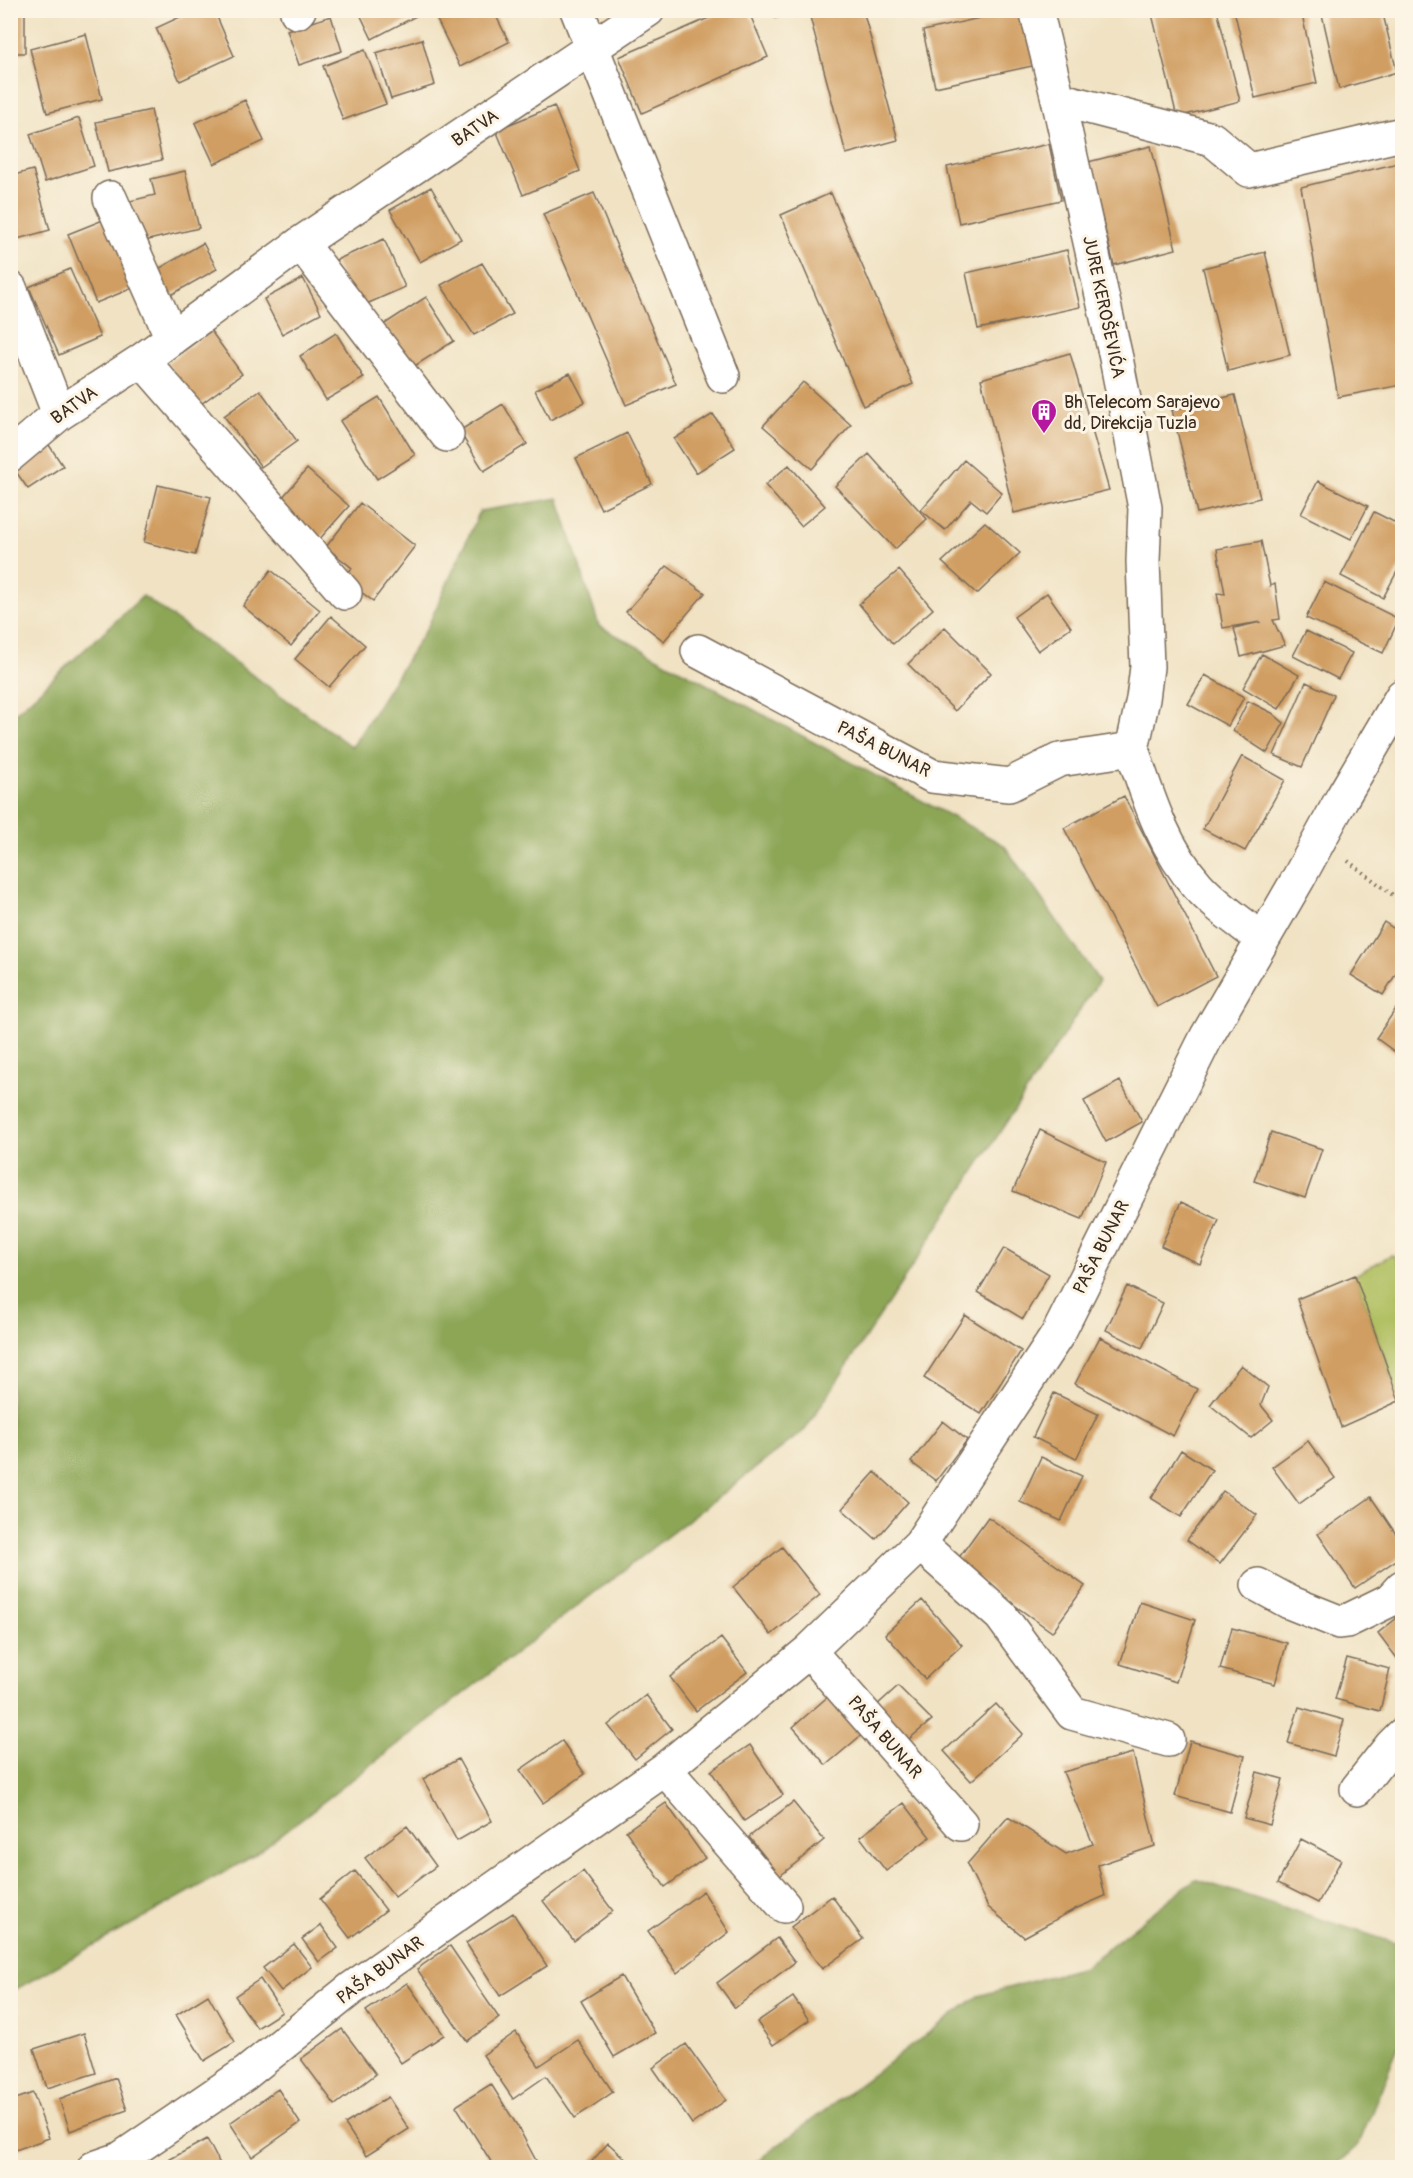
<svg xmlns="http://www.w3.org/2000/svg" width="1413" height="2178" font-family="Pangolin,sans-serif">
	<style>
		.green { fill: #b0bf61; stroke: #767440; stroke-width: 1.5 }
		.forest { fill: #8ca657; stroke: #64683a; stroke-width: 1.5 }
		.building { fill: #d09e62 }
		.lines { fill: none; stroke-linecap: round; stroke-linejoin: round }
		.minor-casing { stroke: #7a6a58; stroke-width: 36 }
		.path { stroke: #7a6a58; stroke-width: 4; stroke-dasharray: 1.5 4.5; stroke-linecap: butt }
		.minor { stroke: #fff; stroke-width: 33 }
		.labels { text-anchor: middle; stroke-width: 6; stroke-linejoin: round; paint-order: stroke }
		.street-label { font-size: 18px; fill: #3b2a1e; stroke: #fcf5e5 }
		.poi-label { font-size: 18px; fill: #3b2a1e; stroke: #fcf5e5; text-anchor: start }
	</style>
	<rect width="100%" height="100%" fill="#fcf5e5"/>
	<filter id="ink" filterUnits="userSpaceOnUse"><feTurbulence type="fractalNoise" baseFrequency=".0167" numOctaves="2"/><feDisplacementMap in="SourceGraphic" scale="12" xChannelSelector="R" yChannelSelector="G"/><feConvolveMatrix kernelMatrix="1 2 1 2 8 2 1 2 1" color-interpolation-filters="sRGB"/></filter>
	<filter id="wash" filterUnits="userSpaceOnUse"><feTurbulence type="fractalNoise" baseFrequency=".008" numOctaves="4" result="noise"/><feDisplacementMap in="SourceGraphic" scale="24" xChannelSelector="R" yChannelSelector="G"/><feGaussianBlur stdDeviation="1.35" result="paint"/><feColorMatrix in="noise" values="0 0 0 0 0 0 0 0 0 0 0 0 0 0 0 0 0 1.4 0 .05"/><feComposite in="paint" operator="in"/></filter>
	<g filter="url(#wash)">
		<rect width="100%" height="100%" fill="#f0e2c3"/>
		<path class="green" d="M1391,1255L1395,1256L1402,1270V1400L1399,1401L1355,1275Z"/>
		<path class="forest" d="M558,498L599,626L1004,845L1099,981L805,1430L253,1856L11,1992V717L143,596L352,747L428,626L480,511Z
			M1195,1879L1402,1945V2038L1358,2146L1334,2167H749L978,1996L1084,1967Z"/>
		<g id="blocks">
			<path class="building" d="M10,10H25V53H10Z
				M195,10H214L234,56L180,81L156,28Z
				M358,10H421L422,13L372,39Z
				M456,10H493L509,42L460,67L437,20Z
				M727,10H748L768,57L642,113L619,57Z
				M774,10H808L809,13L775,18Z
				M814,10H863L898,140L846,154L809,13Z
				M1014,10H1025L1037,65L935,87L923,31Z
				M1165,10H1217L1240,101L1177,117L1152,14Z
				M1234,10H1301L1317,83L1255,98Z
				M1321,10H1382L1397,72L1339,89Z
				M331,16L342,51L299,65L287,30Z
				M86,34L102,99L47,113L30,49Z
				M422,39L435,85L391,99L376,53Z
				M365,50L386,104L343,120L323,66Z
				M245,100L264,141L214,164L195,123Z
				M554,106L580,171L523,195L496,130Z
				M151,110L162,160L108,172L96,122Z
				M79,118L94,166L45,182L30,134Z
				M1049,144L1061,200L959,223L947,167Z
				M1151,146L1176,249L1114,265L1088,162Z
				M1402,162V385L1338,397L1301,187Z
				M33,170L50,230L10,241V176Z
				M185,171L199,228L140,242L130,201L155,195L151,179Z
				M431,187L461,239L420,262L390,210Z
				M594,193L676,384L626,405L543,214Z
				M831,193L913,384L863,406L781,215Z
				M113,216L140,285L96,303L68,234Z
				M384,239L405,287L355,309L334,261Z
				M203,243L217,269L169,296L155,271Z
				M1067,250L1080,307L978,329L966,273Z
				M1265,252L1290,355L1228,371L1203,268Z
				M482,263L513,314L474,335L441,285Z
				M70,269L100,337L59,355L29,287Z
				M303,278L321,313L282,334L264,299Z
				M426,297L454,341L410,369L383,325Z
				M211,331L242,374L198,406L167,363Z
				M336,333L364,378L326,400L300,356Z
				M1070,353L1109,490L1014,513L981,379Z
				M570,373L585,402L550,420L535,390Z
				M803,382L851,425L812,469L763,426Z
				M260,390L297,441L261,467L224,416Z
				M1235,395L1260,498L1197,513L1172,410Z
				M379,397L415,455L377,479L340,421Z
				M503,404L527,444L484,471L459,431Z
				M713,414L735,448L696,473L674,439Z
				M41,433L63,466L28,489L10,463Z
				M627,433L652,484L601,509L576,458Z
				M869,454L927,519L895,549L835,486Z
				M964,460L1002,493L986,512L971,500L945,530L921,510Z
				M789,465L825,506L801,526L765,485Z
				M307,469L349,506L317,542L275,506Z
				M1318,481L1368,506L1351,539L1301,514Z
				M158,485L211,497L195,555L144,542Z
				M360,503L415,546L373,601L344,579L352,568L326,547Z
				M1374,512L1402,526V562L1383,598L1341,576Z
				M985,522L1020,553L977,594L942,562Z
				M1261,541L1270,586L1275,584L1280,619L1273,620L1285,645L1241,657L1234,628L1261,622L1223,628L1217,593L1225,594L1217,549Z
				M667,566L705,593L664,641L626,612Z
				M271,570L320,610L291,646L243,606Z
				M899,570L933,609L893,644L859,604Z
				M1324,582L1399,619L1383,653L1306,618Z
				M1047,593L1071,627L1038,651L1014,617Z
				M331,616L365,645L329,687L295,659Z
				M945,627L991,673L955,711L908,664Z
				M1306,631L1352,653L1338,679L1293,656Z
				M1262,654L1299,675L1279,709L1243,688Z
				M1205,675L1244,697L1228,726L1188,704Z
				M1306,682L1334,695L1302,767L1274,755Z
				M1248,701L1272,713L1284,723L1267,753L1233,731Z
				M1402,717V759H1401L1395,718Z
				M1242,756L1285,780L1245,851L1203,829Z
				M1124,796L1216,976L1157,1007L1064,828Z
				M1384,922L1402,934V964L1383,995L1351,975Z
				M1402,1000V1057L1376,1038Z
				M1120,1081L1142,1122L1106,1142L1084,1101Z
				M1040,1130L1106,1162L1082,1219L1013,1191Z
				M1271,1132L1322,1149L1305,1198L1254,1181Z
				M1181,1202L1219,1220L1200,1264L1161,1246Z
				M1004,1248L1049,1274L1023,1319L978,1292Z
				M1355,1275L1399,1401L1341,1427L1297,1299Z
				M1127,1286L1163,1303L1142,1348L1106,1330Z
				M965,1315L1021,1351L981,1414L924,1378Z
				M1100,1337L1197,1389L1173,1436L1075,1384Z
				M1241,1365L1268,1387L1261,1405L1273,1420L1251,1438L1210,1405Z
				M1054,1393L1098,1414L1076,1459L1033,1437Z
				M943,1421L967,1440L936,1481L911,1462Z
				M1308,1441L1335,1478L1299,1504L1272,1467Z
				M1181,1450L1212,1470L1181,1517L1151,1498Z
				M1041,1457L1082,1476L1061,1521L1020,1502Z
				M875,1472L908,1502L876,1539L842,1509Z
				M1223,1491L1257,1515L1220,1564L1187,1540Z
				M1371,1497L1402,1543V1556L1355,1588L1318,1534Z
				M988,1517L1085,1586L1052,1632L955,1563Z
				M782,1547L820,1595L771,1635L733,1587Z
				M922,1600L962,1645L925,1679L885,1634Z
				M1140,1602L1195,1620L1176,1682L1120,1664Z
				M1402,1614V1665L1378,1633Z
				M1232,1628L1287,1643L1275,1684L1220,1669Z
				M721,1638L747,1672L696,1711L670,1677Z
				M1347,1658L1390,1669L1380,1711L1335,1699Z
				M898,1686L932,1720L909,1739L876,1706Z
				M832,1693L865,1732L826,1765L793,1727Z
				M646,1695L672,1729L635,1759L608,1725Z
				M996,1704L1023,1734L971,1781L944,1751Z
				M1299,1707L1344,1720L1334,1756L1288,1743Z
				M562,1741L585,1774L543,1803L520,1770Z
				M1190,1741L1245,1756L1230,1812L1175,1796Z
				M750,1745L783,1795L744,1821L711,1771Z
				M1133,1753L1155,1846L1098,1865L1105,1896L1075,1909L1024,1937L988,1907L967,1864L1008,1817L1066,1854L1093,1844L1063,1772Z
				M458,1759L492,1821L457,1841L423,1779Z
				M1257,1772L1283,1779L1270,1825L1244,1818Z
				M793,1802L824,1840L780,1876L749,1837Z
				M666,1803L705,1858L665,1887L626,1831Z
				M904,1803L930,1837L886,1871L860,1837Z
				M407,1826L436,1866L395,1897L365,1858Z
				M1301,1839L1341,1860L1318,1903L1278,1883Z
				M355,1871L386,1910L350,1938L320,1899Z
				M583,1871L613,1911L574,1941L543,1901Z
				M703,1891L729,1932L677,1973L648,1931Z
				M832,1896L863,1939L822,1969L791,1927Z
				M513,1913L547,1966L500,1996L466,1943Z
				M321,1925L338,1948L319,1962L302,1939Z
				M777,1938L795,1962L735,2008L717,1983Z
				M294,1944L312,1967L281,1991L263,1968Z
				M450,1946L499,2018L467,2041L417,1969Z
				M621,1976L655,2033L614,2057L581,2001Z
				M260,1979L282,2012L257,2028L235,1996Z
				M407,1983L444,2035L401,2063L366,2011Z
				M208,1995L235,2042L204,2061L176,2015Z
				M793,1997L809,2020L773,2045L757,2022Z
				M342,2029L376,2074L335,2105L301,2059Z
				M516,2032L539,2066L578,2040L613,2092L575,2118L546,2076L513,2099L483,2055Z
				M84,2033L96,2073L47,2088L34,2049Z
				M686,2044L726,2100L692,2124L653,2068Z
				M116,2078L127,2110L70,2131L59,2099Z
				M491,2084L518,2127L540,2168H495L456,2106Z
				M278,2089L300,2123L252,2157L230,2123Z
				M33,2093L49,2138L10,2152V2101Z
				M388,2097L409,2129L366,2156L345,2124Z
				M207,2139L222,2168H154Z
				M608,2143L635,2168H586Z"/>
		</g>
	</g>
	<g filter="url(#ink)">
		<use href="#blocks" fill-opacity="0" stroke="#7a6a58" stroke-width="1.5"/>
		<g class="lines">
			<defs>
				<path id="minor" d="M577,10L723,376
					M1036,10L1058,99L1116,358L1145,508L1143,561L1147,667L1143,699L1132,749
					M297,12L299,10
					M1058,99L1212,139L1249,170L1402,134
					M110,198L172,338
					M301,243L447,435
					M10,288L59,414
					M142,360L345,593
					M10,455L59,414L142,360L301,243L648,10
					M698,651L932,776L1009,785L1059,760L1132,749C1148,797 1163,847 1198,886C1216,906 1240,922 1262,939
					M920,1544L1001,1616L1072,1713L1168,1740
					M1258,1585L1289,1602L1339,1622L1347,1621L1390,1600L1402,1587
					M809,1651L961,1824
					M665,1769L784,1906
					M1357,1789L1391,1746L1402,1735
					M94,2168L120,2159L245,2074L351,1989L665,1769L809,1651L920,1544L1058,1334L1207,1036L1298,879L1342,798L1402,696"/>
			</defs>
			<use href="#minor" class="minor-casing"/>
			<path class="path" d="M1348,861L1402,902"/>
			<use href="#minor" class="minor"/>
		</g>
	</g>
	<defs>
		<symbol id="building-pin" viewBox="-11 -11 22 30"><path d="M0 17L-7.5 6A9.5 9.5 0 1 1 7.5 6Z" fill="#b5179e" stroke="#fcf5e5"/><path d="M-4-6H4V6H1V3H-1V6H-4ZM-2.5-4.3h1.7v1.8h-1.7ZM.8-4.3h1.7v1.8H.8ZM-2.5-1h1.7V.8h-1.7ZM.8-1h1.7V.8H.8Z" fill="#fff"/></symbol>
	</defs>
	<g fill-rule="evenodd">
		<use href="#building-pin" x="1029" y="397" width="30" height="40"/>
	</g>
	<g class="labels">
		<g class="street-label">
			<text transform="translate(475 128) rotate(-34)" y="6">BATVA</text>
			<text transform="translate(1104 307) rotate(78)" y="6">JURE KEROŠEVIĆA</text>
			<text transform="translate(74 405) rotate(-35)" y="6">BATVA</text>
			<text transform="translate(884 749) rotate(27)" y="6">PAŠA BUNAR</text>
			<text transform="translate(1101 1247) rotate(-63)" y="6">PAŠA BUNAR</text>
			<text transform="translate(885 1737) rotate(49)" y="6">PAŠA BUNAR</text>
			<text transform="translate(380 1970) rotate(-36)" y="6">PAŠA BUNAR</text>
		</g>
		<g class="poi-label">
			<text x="1064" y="408">Bh Telecom Sarajevo<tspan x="1064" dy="21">dd, Direkcija Tuzla</tspan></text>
		</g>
	</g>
	<rect width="1413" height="2178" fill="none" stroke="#fcf5e5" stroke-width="36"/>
</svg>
